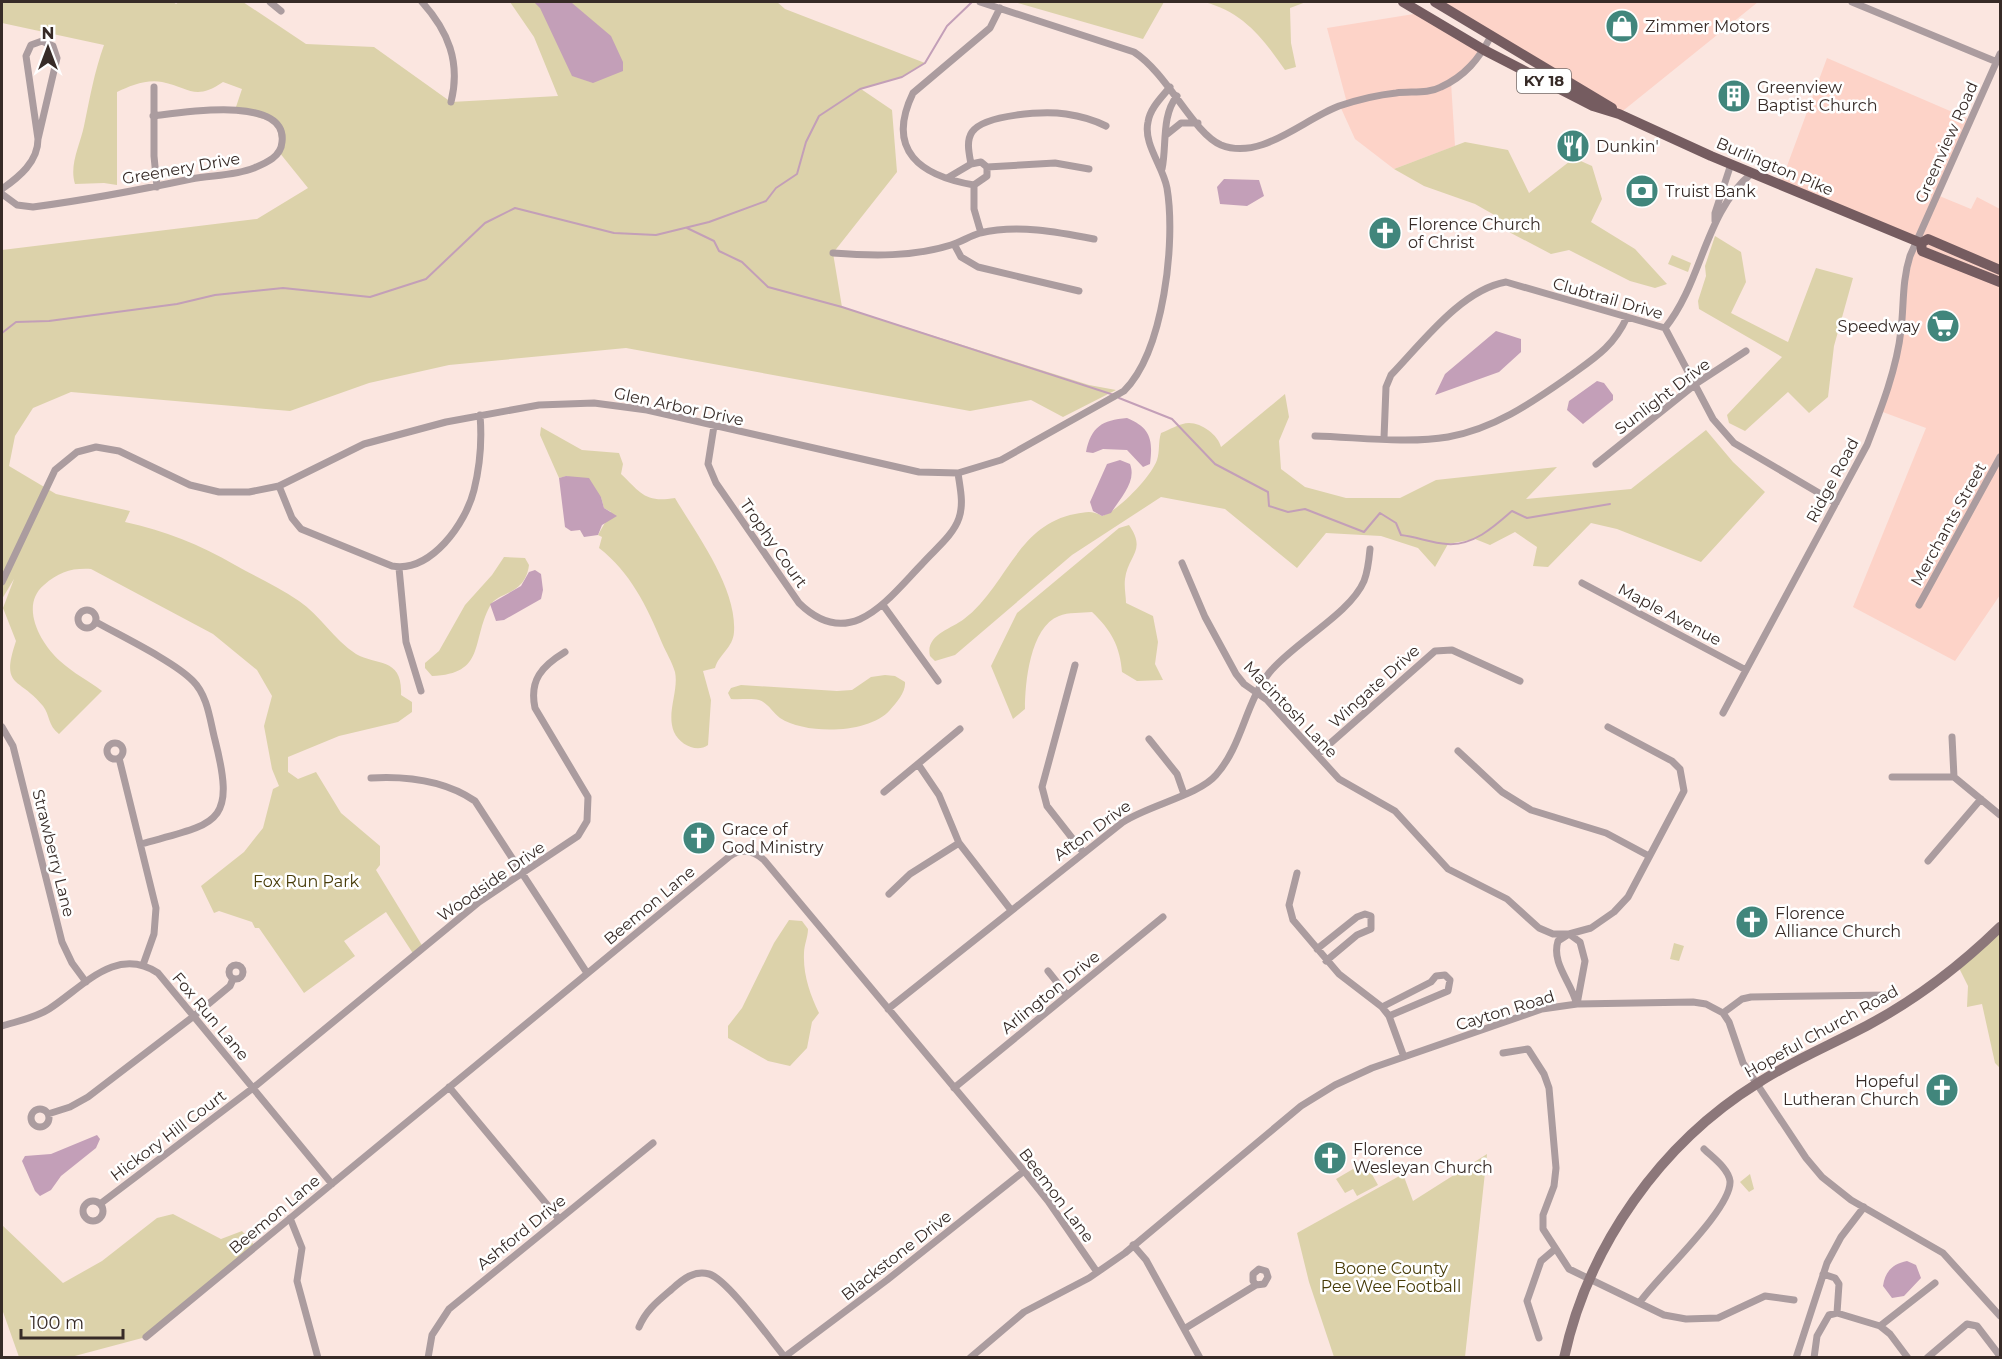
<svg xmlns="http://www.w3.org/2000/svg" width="2002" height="1359" font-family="Montserrat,sans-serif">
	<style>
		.built { fill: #fdd3c8 }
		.green { fill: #dcd2aa }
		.water { fill: #c39fb8 }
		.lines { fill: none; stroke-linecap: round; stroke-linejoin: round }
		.stream { stroke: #c39fb8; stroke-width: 2 }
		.street { stroke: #ab9c9f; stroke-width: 7 }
		.secondary { stroke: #8c777a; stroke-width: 10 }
		.primary { stroke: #755c60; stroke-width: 10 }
		.labels { text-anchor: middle; stroke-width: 5; stroke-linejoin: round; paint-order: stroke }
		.shield { fill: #fff; stroke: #736b68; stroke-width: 1.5 }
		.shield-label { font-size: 15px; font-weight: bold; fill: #372b27 }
		.poi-label { font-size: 16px; fill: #372b27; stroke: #fff; text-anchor: start }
		.street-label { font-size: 16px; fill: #372b27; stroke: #fff }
		.park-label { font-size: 16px; fill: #473b08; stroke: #fff }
	</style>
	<rect width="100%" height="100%" fill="#fbe6e0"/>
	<path class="built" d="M1435,2H1758L1619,114Z
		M1420,13L1484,50L1451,82L1455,146L1394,169L1355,139L1340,106L1347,103L1327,28Z
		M1827,58L1971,120L1937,195L1971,209L1977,197L2000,209V595L1955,661L1853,607L1926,428L1880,411L1898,344L1902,308L1916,241L1780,185Z"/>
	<path class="green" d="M2,2H173L176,4L179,2H243L306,44L374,47L451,102L558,96L534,37L510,2H777L785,9L925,63L902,77L861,89L892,110L897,172L833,253L842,307L1089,385L1116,390L1063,417L1031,400L970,411L626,348L449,365L369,383L290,411L71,392L33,408L15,436L9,466L56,494L130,511L125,522C165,531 199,544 235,565C256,577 279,587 299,601C320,615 334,640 356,654C377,666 403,657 401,695L412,702V712L398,722L339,736L288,757V772L298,779L316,772L341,813L380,846V865L376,870L423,947L414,955L386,912L344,941L355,956L304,993L259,928H255L252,922L219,911L214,913L201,886L244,852L263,828L273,789L279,786L272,769L264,726L272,696L257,670L213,634L91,569C71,568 59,572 44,585C19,606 41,644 60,661C73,673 89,681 102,691L59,734C48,726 50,715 43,706C19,676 0,689 16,641L3,608L14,579L2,599V250L257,219L308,188L279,152L281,147L276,123L235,110L242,89L223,82C195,101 190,88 162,82C146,79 130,86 117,92V185L104,183L75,184C69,165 80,145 84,126C90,97 94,73 104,45L2,23Z
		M1014,2H1164L1143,39Z
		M1204,2H1306L1290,8L1291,43L1296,67L1285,70C1263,38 1243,12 1204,2Z
		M1465,142L1508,150L1529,193L1574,158L1592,166L1602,199L1591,222L1635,249L1667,284L1655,288L1630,281L1569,250L1551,254L1509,232L1498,217L1475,204L1424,186L1394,169Z
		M1715,236L1741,252L1746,282L1731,313L1788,342L1816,268L1853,278L1834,346L1828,397L1809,413L1788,392L1745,431L1729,423L1727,415L1782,357L1699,309L1698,301L1706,276L1705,266Z
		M1672,255L1691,263L1688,272L1668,264Z
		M1285,394L1289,417L1279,441L1281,469L1305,487L1346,498H1400L1436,480L1557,467L1526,499L1631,489L1706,430L1733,462L1765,492L1701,562L1617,529L1591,523L1548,567L1533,566L1537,547L1515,532L1490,545L1475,539L1448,544L1435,567L1418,548L1381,536L1326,533L1297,568L1225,509L1161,497L1072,555L955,655L935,661L930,656C925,635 951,629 964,619C1006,587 1017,525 1075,514C1086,512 1092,510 1102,516C1118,511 1151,477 1157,460C1160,451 1158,442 1161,433C1169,430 1180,423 1189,423C1202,423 1218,435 1221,447Z
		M541,427L582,450L619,453L623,464L621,474C641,493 645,503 675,498C697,535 737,588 734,632C733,648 719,654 715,668L703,671L711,700L708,745C697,753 680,745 674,732C666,713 679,691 675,672C672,662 666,652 662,643C647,606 630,572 599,548L602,537L598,535L611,512L604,508L601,497L567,476L559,478L540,435Z
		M1129,525C1147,551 1128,555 1125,579C1124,587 1126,596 1126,603L1153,616L1158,642L1155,664L1163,680L1137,681L1122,672C1120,646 1111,630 1092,612C1082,613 1068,612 1059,616C1030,627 1025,683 1025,709L1013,719L991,666L1017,613L1119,528Z
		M504,557L525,558L529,565C525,596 498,591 490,606C471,641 486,674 432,676L425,668V663L439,651L465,605L492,575Z
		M885,675L895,676L905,682C906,692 897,702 890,710C869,734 806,735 780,718C773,713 768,703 759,700C751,698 739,700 731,699L728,693L731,688L741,685L837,691L852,690L871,677Z
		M789,920L802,921L808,929C808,937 804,945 804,953C803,975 810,994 819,1013L812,1022L807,1048L790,1066L768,1061L728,1038V1026L742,1008L774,943Z
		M2000,927V1068L1995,1063L1982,1004L1967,1007L1968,986L1958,966Z
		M1674,943L1684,946L1679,961L1670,959Z
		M1487,1154L1465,1357H1334L1309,1282L1297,1233L1403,1174L1413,1201Z
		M1365,1162L1378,1185L1357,1196L1353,1189L1345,1193L1336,1179Z
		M1750,1174L1754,1189L1749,1192L1740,1182Z
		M173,1214L221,1239L242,1231L256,1247L146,1337L71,1357H19L2,1309V1225L63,1283L102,1261L157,1218Z"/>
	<path class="water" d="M534,2L572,3L611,36L623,62V71L593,83L572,76L540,8Z
		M1224,179L1259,180L1264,196L1247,206L1220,204L1217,187Z
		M1496,331L1521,339V352L1499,372L1435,395L1445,374Z
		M1597,381L1604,383L1613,395V400L1583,424L1567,410L1569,401Z
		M1127,418C1151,428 1153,440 1150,464L1143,467L1127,450L1103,449L1093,453L1086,452C1091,427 1102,420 1127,418Z
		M1120,460L1130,464C1137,482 1120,498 1111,513L1102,516L1093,511L1090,502L1107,464Z
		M566,476L589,478L601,497L604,508L617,516L602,525L598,535L584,537L580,530L571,531L565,527L559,478Z
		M535,570L541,574L543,590L541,599L504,620L496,621L490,604L521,586L529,572Z
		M97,1135L100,1139L96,1148L61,1176L51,1190L40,1196L35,1191L22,1161L25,1156L51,1154Z
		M1907,1261L1916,1265L1921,1278L1904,1296L1892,1298L1883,1286C1885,1272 1892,1264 1907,1261Z"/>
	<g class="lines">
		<path class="stream" d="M687,228L714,241L719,251L742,262L768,287L842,307L1114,395
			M2,333L16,322L49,321L177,304L215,295L283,288L370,297L426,279L485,223L515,208L614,233L656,235L709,222L766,201L776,188L797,174L806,142L819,116L860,89L902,77L925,63L947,26L972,2
			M1119,398L1172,419L1215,464L1268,492L1269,506L1288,512L1305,509L1364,532L1380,513L1396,523L1401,535C1417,537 1432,543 1447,544C1473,546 1494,527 1512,511L1527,518L1610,504"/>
		<path class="street" d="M270,2L281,11
			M422,2C448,31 461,62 451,102
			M980,2L1134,52C1168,74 1193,133 1221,145C1261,161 1302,120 1339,106C1357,100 1377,95 1396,93C1411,91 1428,94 1441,87C1465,76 1479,59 1491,36
			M1852,2L1997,62
			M42,41L53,46L57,58L38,139L26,56L31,45Z
			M154,87V156L157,187
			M1166,135L1181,123H1198
			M971,164C969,153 966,141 972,132C985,114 1045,111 1066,114C1080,116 1094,120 1106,126
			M987,167L1055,163L1089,169
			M1162,169C1167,146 1161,116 1177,96
			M949,177L971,164L981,162L987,167V176L974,185C921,176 885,151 913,93L990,28L1000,8
			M974,185V209L981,233
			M2,189C19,177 38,162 38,139
			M2,194L17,205L33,207C86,200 139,190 191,179C211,175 234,176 254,168C266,163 281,157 282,142C288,94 178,113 153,116
			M1715,221V213L1731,164
			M954,244L961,257L978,267L1079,291
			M833,253C872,256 913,257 951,245C961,242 970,236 980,233C1017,224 1058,232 1094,239
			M1665,328C1703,281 1704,213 1752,173
			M714,426L708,464L716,483L799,603C850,653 887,600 922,564C934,550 953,536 959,518C964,503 960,488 958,473
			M1315,436C1356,437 1407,444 1448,437C1493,429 1530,404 1567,378C1593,359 1613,348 1627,317
			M1384,438L1386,387L1391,375C1422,343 1461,290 1506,282L1665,328L1713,419L1734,443L1836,503
			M1596,464L1697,383L1746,351
			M279,486L292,518L301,529L392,566C431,573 466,523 474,490C480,466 482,439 480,415
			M1182,563L1205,617L1236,674L1244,684L1267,700L1339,779L1395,811L1448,869L1507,899L1539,928L1553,934H1569L1580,942L1585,961L1577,1004
			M399,568L406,642L421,691
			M2,582L55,470L77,452L96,447L119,451L190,485L219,492H249L279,486L364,444L446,422L539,405L594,403L647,410L919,472L958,473L1001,460L1124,391C1164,351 1176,241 1167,188C1163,166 1143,144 1148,122C1150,108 1162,97 1170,87
			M1582,583L1746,670
			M883,605L938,681
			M1919,605L2000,457
			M78 619a9 9 0 1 1 18 0a9 9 0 1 1-18 0Z
			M96,622C121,636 175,662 193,681C208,696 210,721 215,740C237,826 216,823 141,844
			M1075,665L1042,787L1047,806L1083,852
			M1723,713L1867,445C1881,409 1897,368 1901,330C1904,305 1902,281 1910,256L2000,54
			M2,727L13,746L62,942L72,963L86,982
			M1952,737L1954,777
			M1149,739L1177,774L1184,794
			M107 751a8 8 0 1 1 16 0a8 8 0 1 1-16 0Z
			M1458,751L1502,792L1531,810L1606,833L1649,856
			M1317,755L1435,651L1452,650L1520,681
			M119,758L156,908L154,934L143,965
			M918,764L939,795L959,843L1011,910
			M1892,777H1954L2000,815
			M371,778C406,776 444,780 475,801L587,973
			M884,792L960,729
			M1928,861L1981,799
			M1297,873L1289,905L1293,920L1339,974L1382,1007L1389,1016L1404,1057
			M889,894L910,874L959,843
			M1317,949L1357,917L1365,914L1371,916V929L1357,935L1326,961
			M229 972a7 7 0 1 1 14 0a7 7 0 1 1-14 0Z
			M1048,971L1067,995
			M1576,1002C1571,982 1551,963 1558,941L1569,934L1591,928L1614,912L1628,897L1684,791L1680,769L1672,761L1608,727
			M1382,1007L1431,982L1436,976L1445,975L1450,980L1448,991L1389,1016
			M888,1009L1123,822C1149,805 1199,795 1216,775C1242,746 1245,704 1269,673C1293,643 1350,614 1364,581C1368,571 1369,560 1370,549
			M1723,1013L1742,999L1751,997L1890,995
			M2,1026C18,1021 35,1018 49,1009C83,987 116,945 158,973L332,1184
			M1503,1053L1528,1049L1544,1074L1549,1088L1556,1168L1554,1186L1543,1215V1229L1569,1269L1664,1315L1686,1319L1718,1318L1765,1296L1794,1300
			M449,1087L559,1219
			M954,1088L1163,917
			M31 1118a9 9 0 1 1 18 0a9 9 0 1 1-18 0Z
			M48,1114L70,1107L88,1097L194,1016L230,986L233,979
			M83 1211a10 10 0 1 1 20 0a10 10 0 1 1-20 0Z
			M100,1204L253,1088L479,902L578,836L587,821L588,797L535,708C529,680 542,666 565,652
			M290,1218L302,1248L297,1281L318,1358
			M1133,1245L1146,1260L1200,1358
			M1823,1274L1835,1278L1839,1284L1837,1313
			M1640,1302C1658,1276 1732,1209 1730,1181C1728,1168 1712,1157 1704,1149
			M1880,1326L1890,1334L1908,1358
			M639,1327C646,1310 658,1301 672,1289C683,1279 694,1270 709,1274C727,1279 770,1339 784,1356
			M1184,1329L1256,1285L1264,1284L1268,1277L1266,1271L1259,1269L1253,1274V1281L1256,1285
			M146,1337L730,856C742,848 753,850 764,860L1024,1171L1048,1201L1097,1272
			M1539,1338L1527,1301L1541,1261L1554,1250
			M428,1358L432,1335L449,1309L653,1143
			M783,1358L887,1280L1024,1171
			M970,1358L1024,1312L1089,1278L1125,1253L1301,1106L1335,1085L1372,1068L1542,1009L1577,1004L1693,1002L1706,1004L1723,1013L1729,1022L1743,1063L1806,1158L1822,1177L1851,1200L1943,1253L2000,1316
			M1796,1358L1827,1263L1841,1237L1864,1207
			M1814,1358L1817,1336L1829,1315L1837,1313L1880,1326L1935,1283
			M1927,1358L1967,1324L1977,1326L2000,1356"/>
		<path class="secondary" d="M1564,1358C1588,1246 1661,1143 1758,1083C1793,1060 1833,1044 1870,1024C1918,998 1961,965 2000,927"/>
		<path class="primary" d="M1403,2L1484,50L1593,106L1619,114L1711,156L1921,243L1928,239L2000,270
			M1435,2L1612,108
			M1921,243L1922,251L2000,282"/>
	</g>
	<defs>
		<symbol id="shop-disc" viewBox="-11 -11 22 22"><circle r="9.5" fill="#41867c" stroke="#fff"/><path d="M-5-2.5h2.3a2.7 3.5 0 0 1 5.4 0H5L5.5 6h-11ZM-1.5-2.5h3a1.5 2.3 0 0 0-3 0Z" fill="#fff"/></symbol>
		<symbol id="building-disc" viewBox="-11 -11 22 22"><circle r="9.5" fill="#41867c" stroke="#fff"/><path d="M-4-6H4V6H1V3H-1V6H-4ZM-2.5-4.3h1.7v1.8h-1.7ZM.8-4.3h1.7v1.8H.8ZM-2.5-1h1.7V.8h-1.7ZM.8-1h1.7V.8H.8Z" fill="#fff"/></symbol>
		<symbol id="restaurant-disc" viewBox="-11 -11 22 22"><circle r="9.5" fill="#41867c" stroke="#fff"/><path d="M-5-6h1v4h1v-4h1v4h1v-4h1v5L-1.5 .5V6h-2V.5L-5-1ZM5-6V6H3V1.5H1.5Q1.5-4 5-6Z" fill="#fff"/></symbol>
		<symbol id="bank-disc" viewBox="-11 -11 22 22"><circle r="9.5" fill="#41867c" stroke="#fff"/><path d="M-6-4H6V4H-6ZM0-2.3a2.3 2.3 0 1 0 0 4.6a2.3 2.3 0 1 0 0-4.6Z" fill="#fff"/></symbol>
		<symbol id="church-disc" viewBox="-11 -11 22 22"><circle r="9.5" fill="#41867c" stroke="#fff"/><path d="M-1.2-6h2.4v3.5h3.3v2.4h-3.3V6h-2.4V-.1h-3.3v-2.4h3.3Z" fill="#fff"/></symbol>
		<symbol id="supermarket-disc" viewBox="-11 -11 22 22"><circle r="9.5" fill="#41867c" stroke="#fff"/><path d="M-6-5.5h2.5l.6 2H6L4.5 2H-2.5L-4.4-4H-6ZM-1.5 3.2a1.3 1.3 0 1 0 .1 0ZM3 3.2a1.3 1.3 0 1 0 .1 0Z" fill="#fff"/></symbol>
	</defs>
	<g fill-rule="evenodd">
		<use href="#shop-disc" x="1603" y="7" width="38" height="38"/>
		<use href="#building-disc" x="1715" y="77" width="38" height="38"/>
		<use href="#restaurant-disc" x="1554" y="127" width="38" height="38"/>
		<use href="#bank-disc" x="1623" y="172" width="38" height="38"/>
		<use href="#church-disc" x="1366" y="214" width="38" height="38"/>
		<use href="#supermarket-disc" x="1924" y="307" width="38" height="38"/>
		<use href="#church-disc" x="680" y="819" width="38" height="38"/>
		<use href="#church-disc" x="1733" y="903" width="38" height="38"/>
		<use href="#church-disc" x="1923" y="1071" width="38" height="38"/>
		<use href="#church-disc" x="1311" y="1139" width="38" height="38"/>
	</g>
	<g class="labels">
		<rect class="shield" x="1517" y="69" width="54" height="24" rx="4.5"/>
		<g class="shield-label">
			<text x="1544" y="86">KY 18</text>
		</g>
		<g class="poi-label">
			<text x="1645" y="32">Zimmer Motors</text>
			<text x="1757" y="93">Greenview<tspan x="1757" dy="18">Baptist Church</tspan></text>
			<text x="1596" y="152">Dunkin'</text>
			<text x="1665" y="197">Truist Bank</text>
			<text x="1408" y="230">Florence Church<tspan x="1408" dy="18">of Christ</tspan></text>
			<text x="1920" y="332" text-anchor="end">Speedway</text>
			<text x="722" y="835">Grace of<tspan x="722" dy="18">God Ministry</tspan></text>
			<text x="1775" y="919">Florence<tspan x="1775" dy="18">Alliance Church</tspan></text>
			<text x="1919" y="1087" text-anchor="end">Hopeful<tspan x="1919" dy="18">Lutheran Church</tspan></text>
			<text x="1353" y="1155">Florence<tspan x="1353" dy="18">Wesleyan Church</tspan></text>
		</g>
		<g class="street-label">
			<text transform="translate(1946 142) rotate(-66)" y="6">Greenview Road</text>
			<text transform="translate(1775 166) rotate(23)" y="6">Burlington Pike</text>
			<text transform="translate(181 168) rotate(-10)" y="6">Greenery Drive</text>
			<text transform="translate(1608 298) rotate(16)" y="6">Clubtrail Drive</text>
			<text transform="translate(1662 396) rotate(-37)" y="6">Sunlight Drive</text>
			<text transform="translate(679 406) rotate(12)" y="6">Glen Arbor Drive</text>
			<text transform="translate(1832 480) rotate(-62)" y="6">Ridge Road</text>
			<text transform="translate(1948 524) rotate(-61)" y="6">Merchants Street</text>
			<text transform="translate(774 543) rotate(55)" y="6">Trophy Court</text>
			<text transform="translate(1670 614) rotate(28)" y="6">Maple Avenue</text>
			<text transform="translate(1374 686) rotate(-42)" y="6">Wingate Drive</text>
			<text transform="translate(1291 709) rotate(46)" y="6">Macintosh Lane</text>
			<text transform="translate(1092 830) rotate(-36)" y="6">Afton Drive</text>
			<text transform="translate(54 853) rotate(76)" y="6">Strawberry Lane</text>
			<text transform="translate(491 881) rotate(-35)" y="6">Woodside Drive</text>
			<text transform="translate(649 905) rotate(-40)" y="6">Beemon Lane</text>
			<text transform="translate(1050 992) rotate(-39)" y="6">Arlington Drive</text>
			<text transform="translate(1505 1010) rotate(-17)" y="6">Cayton Road</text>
			<text transform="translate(211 1016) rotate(50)" y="6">Fox Run Lane</text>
			<text transform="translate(1821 1031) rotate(-29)" y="6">Hopeful Church Road</text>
			<text transform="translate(168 1135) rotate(-37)" y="6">Hickory Hill Court</text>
			<text transform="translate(1057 1195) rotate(53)" y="6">Beemon Lane</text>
			<text transform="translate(274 1214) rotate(-40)" y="6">Beemon Lane</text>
			<text transform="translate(521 1232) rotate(-39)" y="6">Ashford Drive</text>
			<text transform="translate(896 1255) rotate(-38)" y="6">Blackstone Drive</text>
		</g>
		<g class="park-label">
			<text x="306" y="887">Fox Run Park</text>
			<text x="1391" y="1274">Boone County<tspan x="1391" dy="18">Pee Wee Football</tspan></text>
		</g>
	</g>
	<rect width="2002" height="1359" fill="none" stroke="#372b27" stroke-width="6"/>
	<g transform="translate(48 48)" stroke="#ffffff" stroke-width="4.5" paint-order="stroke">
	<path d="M0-4.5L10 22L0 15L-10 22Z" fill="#372b27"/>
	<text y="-9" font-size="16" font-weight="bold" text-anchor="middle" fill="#372b27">N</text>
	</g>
	<path d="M21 1329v9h102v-9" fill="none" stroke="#372b27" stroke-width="3"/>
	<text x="30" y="1329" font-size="18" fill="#372b27" stroke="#ffffff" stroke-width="4.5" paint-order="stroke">100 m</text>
</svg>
